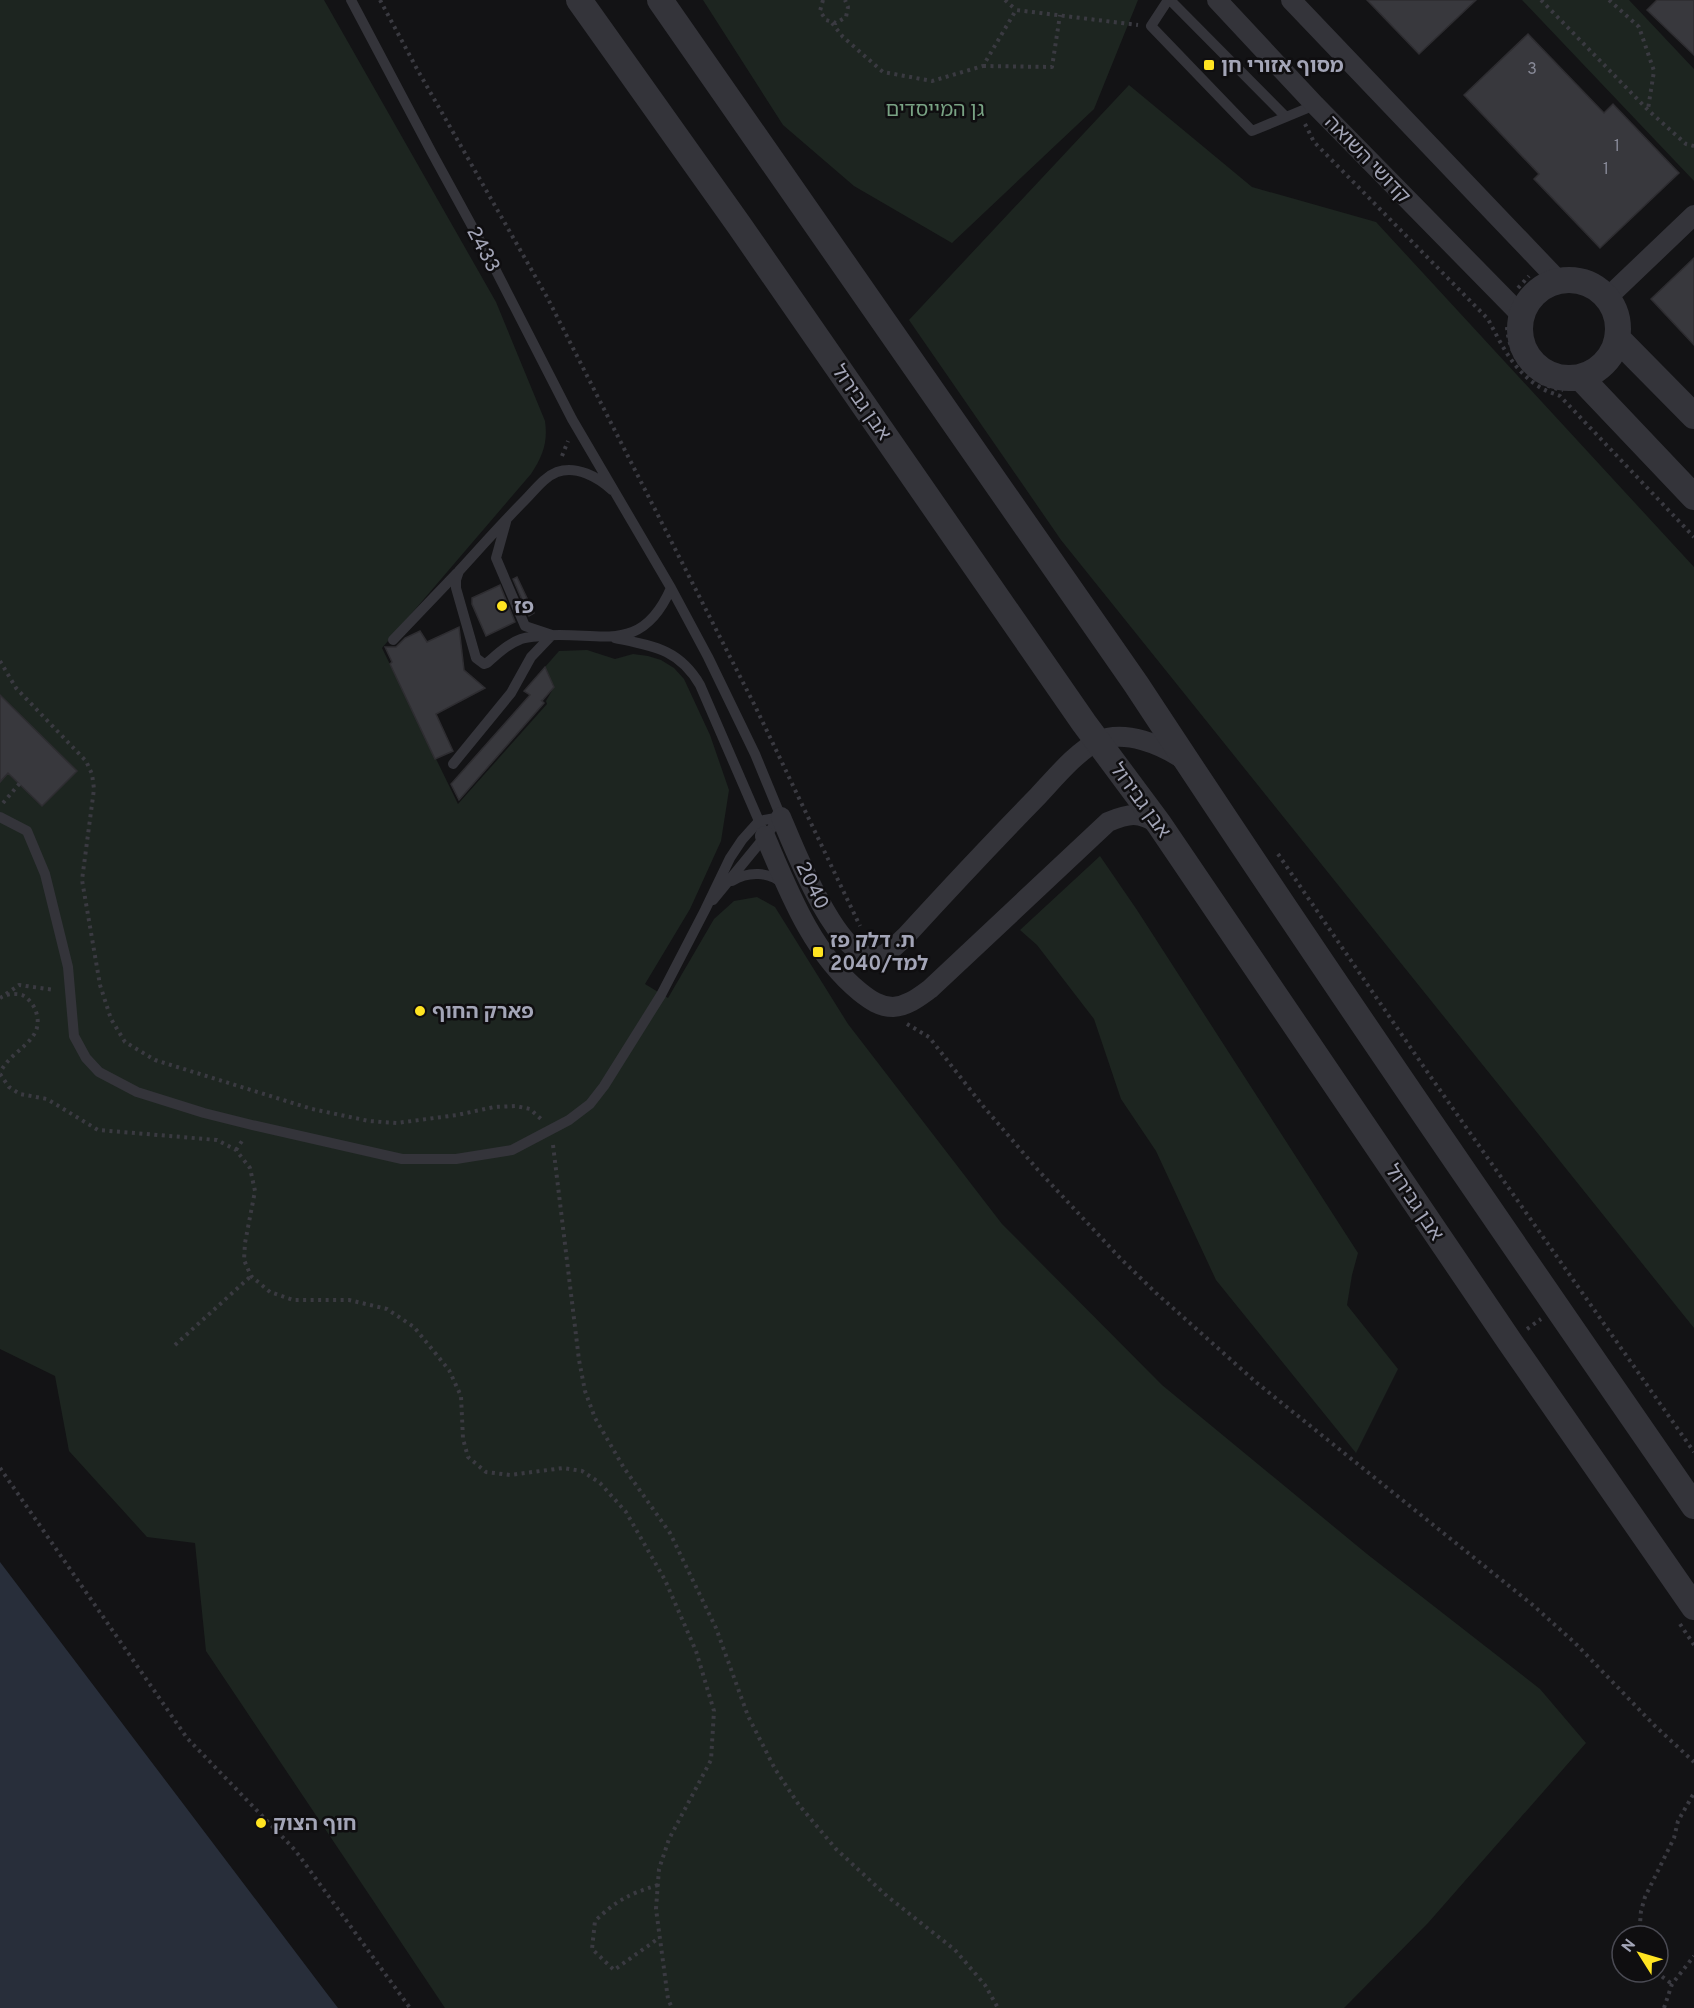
<svg xmlns="http://www.w3.org/2000/svg" width="1694" height="2008" font-family="Overpass,'Noto Sans Hebrew',sans-serif">
	<style>
		.green { fill: #1d2520 }
		.water { fill: #282e3a }
		.building { fill: #38383d; stroke: #2e2d31; stroke-width: 1.5 }
		.lines { fill: none; stroke-linecap: round; stroke-linejoin: round }
		.path { stroke: #3a3a41; stroke-width: 4; stroke-dasharray: 3 4.5; stroke-linecap: butt }
		.service { stroke: #34343a; stroke-width: 10 }
		.minor { stroke: #34343a; stroke-width: 20 }
		.tertiary { stroke: #34343a; stroke-width: 26 }
		.poi-dot { fill: #ffe421; stroke: #0f0e10; stroke-width: 2 }
		.labels { text-anchor: middle; stroke-width: 5; stroke-linejoin: round; paint-order: stroke }
		.number-label { font-size: 16px; fill: #888a98 }
		.poi-label { font-size: 20px; font-weight: bold; fill: #a3a5b7; stroke: #0f0e10; text-anchor: start }
		.park-label { font-size: 20px; fill: #79a384; stroke: #0f0e10 }
		.street-label { font-size: 20px; fill: #a3a5b7; stroke: #0f0e10 }
	</style>
	<rect width="100%" height="100%" fill="#131315"/>
	<path class="green" d="M0,0H324L496,302L545,421C548,442 543,456 531,474L382,648L458,804L547,704L546,701L554,687L545,667L559,651L587,650L615,659L633,654L648,656L661,660L674,668L684,679L710,735L729,790L721,841L690,909L645,984L668,998L714,919L734,901L757,897L775,907L848,1024L1002,1224L1162,1385L1367,1554L1540,1689L1586,1743L1428,1923L1344,2008H445L206,1651L195,1543L147,1537L69,1451L55,1376L0,1349Z
		M703,0H1138L1094,109L952,243L854,186L783,125Z
		M1522,0H1629L1694,69V181Z
		M1129,85L1252,187L1376,222L1694,567V1328L1061,540L909,320Z
		M1100,856L1137,910L1358,1253L1352,1275L1347,1305L1398,1369L1356,1453L1216,1280L1156,1151L1121,1099L1094,1019L1037,945L1020,930Z"/>
	<path class="water" d="M0,1562L328,1995L338,2008H0Z"/>
	<path class="building" d="M1367,0H1476L1419,54Z
		M1657,0H1694V55L1647,10Z
		M1528,34L1604,113L1613,104L1679,173L1600,248L1534,179L1539,174L1464,95Z
		M1694,258V345L1651,299Z
		M517,577L534,613L529,616L513,579Z
		M500,585L515,622L486,636L472,604V598Z
		M459,627L464,670L485,688L436,714L453,751L435,759L390,664L392,662L385,647H396L405,638L420,631L427,642Z
		M545,667L554,687L542,701L541,700L544,703L459,800L451,784L530,695L524,691Z
		M0,695L77,771L42,806L8,773L0,782Z"/>
	<g class="lines">
		<path class="path" d="M380,0L417,69L547,297L756,708L860,926
			M823,0L820,11L826,20L836,23L846,17L848,7L845,0
			M1005,0L1016,10
			M1541,0L1648,110L1686,144L1694,146
			M1609,0L1639,27L1654,71L1648,109
			M832,23L843,37L883,72L932,81L983,66L1016,10L1138,25
			M983,66L1052,67L1060,15
			M1305,124L1314,142L1488,319C1501,344 1514,371 1538,386C1545,391 1553,393 1560,396L1694,537
			M1518,288L1529,276
			M1507,327C1509,358 1531,385 1563,390
			M562,456L568,441
			M0,661L16,688L86,761L92,774L94,789L82,880L100,985L111,1019L125,1042L155,1060L312,1109L369,1121L397,1123L457,1115L494,1107L516,1106L530,1109L542,1120
			M3,803L20,783
			M1278,854L1428,1073L1694,1452
			M6,994L19,985L55,990
			M0,998C6,994 15,993 22,995C27,997 33,1004 35,1009C48,1041 11,1048 0,1073
			M907,1024L929,1037L983,1106L1038,1170L1120,1258L1156,1293L1257,1383L1534,1606L1575,1643L1654,1725L1694,1762
			M0,1074L9,1087L20,1094L47,1099L98,1130L217,1140L236,1150L250,1168L255,1191L245,1243L244,1260L251,1276L270,1292L293,1300H349L387,1309L414,1327L449,1370L461,1396L463,1439L468,1457L486,1472L510,1475L563,1468L582,1471L600,1483L626,1512L665,1580L696,1651L714,1711L711,1760L669,1839L659,1869L656,1909L668,1999L672,2008
			M553,1145L579,1360L585,1391L595,1418L624,1468L670,1533L716,1628L748,1716L775,1769L799,1805L836,1849L887,1896L955,1950L985,1985L998,2008
			M236,1150L244,1138
			M1527,1329L1541,1319
			M175,1345L251,1276
			M0,1468L187,1738L295,1850L410,2008
			M1680,1624L1694,1645
			M658,1885C629,1894 617,1900 595,1921L592,1949L614,1970L659,1938
			M1639,1936L1641,1911L1645,1897L1674,1838L1678,1821L1694,1793
			M1656,1972L1672,1984
			M1664,2008L1672,1984L1694,1956"/>
		<path class="service" d="M351,0L432,153L490,259L572,419L671,588L708,657L755,754L781,817
			M1168,0L1151,26L1252,131L1315,105
			M1170,0L1286,117
			M612,490C598,477 576,465 557,472C544,477 535,490 525,500C502,523 481,547 459,571L456,580V588L476,658L484,664L487,663C498,653 508,644 521,639C527,637 533,637 539,636C597,629 640,659 671,588
			M615,638C653,646 679,649 700,685L762,828
			M393,640L457,573
			M453,764L511,693L531,657L552,635L525,626L496,558L506,522
			M0,817L27,831L45,874L68,967L74,1036L86,1058L99,1072L137,1092L204,1113L252,1125L402,1159H456L512,1150L569,1120L590,1104L604,1086L661,995L705,910L730,858L742,840L759,821L781,817
			M732,881C748,871 770,871 784,885
			M713,900L781,817"/>
		<path class="minor" d="M1217,0L1315,105L1522,316
			M1291,0L1559,281
			M1607,298L1694,215
			M781,817C794,848 835,954 872,957C886,958 897,944 906,936C949,889 993,842 1038,796C1054,779 1077,751 1098,741C1125,729 1162,745 1184,760
			M765,836C789,892 812,953 860,992C870,1000 880,1007 893,1007C908,1006 919,997 930,989L1108,822C1130,813 1138,812 1159,824"/>
		<path class="tertiary" d="M579,0L739,225L1084,723L1159,824L1510,1342L1694,1607
			M660,0L1136,684C1318,961 1506,1234 1694,1506
			M1520 329a49 49 0 1 1 98 0a49 49 0 1 1-98 0Z
			M1617,338L1694,416
			M1580,377L1694,497"/>
	</g>
	<g class="poi-dot">
		<rect x="1203" y="59" width="12" height="12" rx="3"/>
		<circle cx="502" cy="606" r="6"/>
		<rect x="812" y="946" width="12" height="12" rx="3"/>
		<circle cx="420" cy="1011" r="6"/>
		<circle cx="261" cy="1823" r="6"/>
	</g>
	<g class="labels">
		<g class="number-label">
			<text x="1532" y="74">3</text>
			<text x="1617" y="151">1</text>
			<text x="1606" y="174">1</text>
		</g>
		<g class="poi-label">
			<text x="1221" y="72">מסוף אזורי חן</text>
			<text x="514" y="613">פז</text>
			<text x="830" y="947">ת. דלק פז<tspan x="830" dy="23">למד/2040</tspan></text>
			<text x="432" y="1018">פארק החוף</text>
			<text x="273" y="1830">חוף הצוק</text>
		</g>
		<g class="park-label">
			<text x="935" y="116">גן המייסדים</text>
		</g>
		<g class="street-label">
			<text transform="translate(1368 159) rotate(46)" y="7">קדושי השואה</text>
			<text transform="translate(484 249) rotate(62)" y="7">2433</text>
			<text transform="translate(862 402) rotate(55)" y="7">אבן גבירול</text>
			<text transform="translate(1141 800) rotate(54)" y="7">אבן גבירול</text>
			<text transform="translate(813 885) rotate(64)" y="7">2040</text>
			<text transform="translate(1415 1202) rotate(56)" y="7">אבן גבירול</text>
		</g>
	</g>
	<g transform="translate(1640 1954) rotate(307)"><circle r="28" fill="#0f0e10" stroke="#4a4a53" stroke-width="1.5"/>
	<path d="M0-4.5L10 22L0 15L-10 22Z" fill="#ffe421"/>
	<text y="-9" font-size="16" font-weight="bold" text-anchor="middle" fill="#a3a5b7">N</text>
	</g>
</svg>
